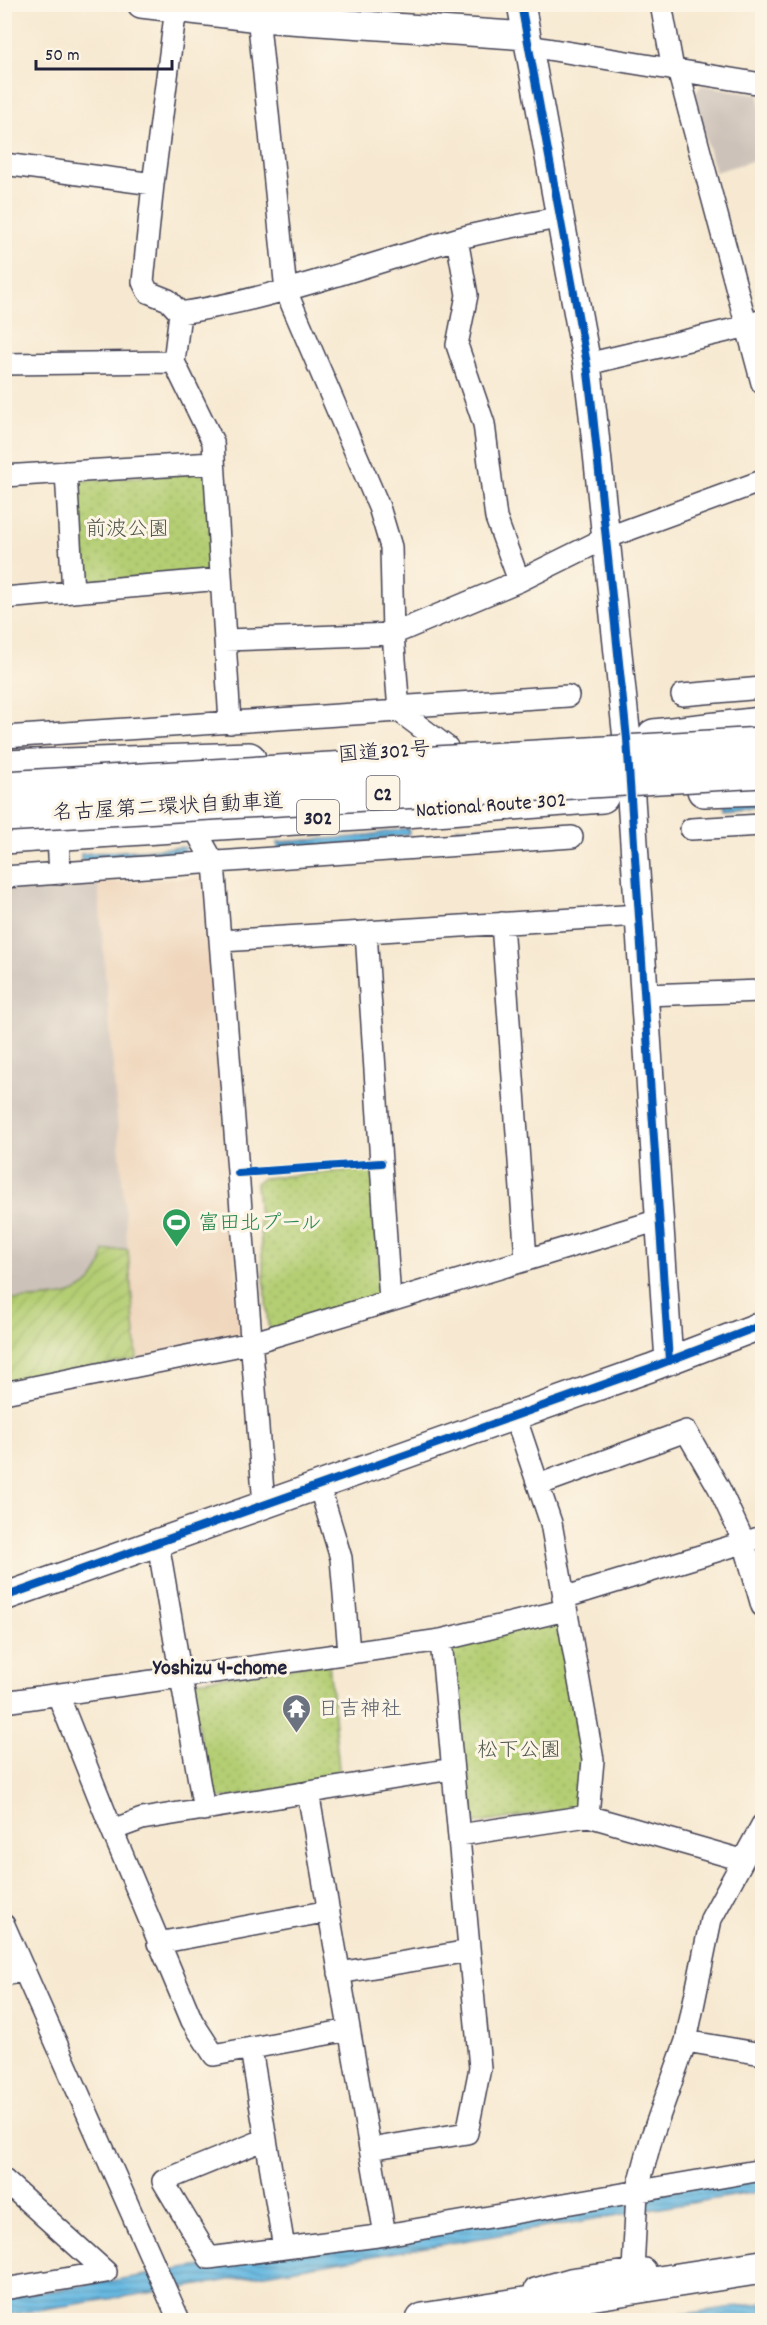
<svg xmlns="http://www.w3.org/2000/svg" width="767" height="2325" font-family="Dekko,'Klee One',sans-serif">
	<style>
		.built { fill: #efd6bc }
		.industrial { fill: #cdc2b9 }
		.park { fill: url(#park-dots); stroke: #6b7857; stroke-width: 1.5 }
		.garden { fill: url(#garden-furrows); stroke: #6b7857; stroke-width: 1.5 }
		.water { fill: url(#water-rules); stroke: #446e8e; stroke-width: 1.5 }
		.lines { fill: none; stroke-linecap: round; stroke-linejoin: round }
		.minor-casing { stroke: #424052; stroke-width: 24 }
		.tertiary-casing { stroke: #424052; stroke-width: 30 }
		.primary-casing { stroke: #424052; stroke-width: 36 }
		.trunk-casing { stroke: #424052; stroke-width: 36 }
		.minor { stroke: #fff; stroke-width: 21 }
		.tertiary { stroke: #fff; stroke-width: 27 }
		.primary { stroke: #fff; stroke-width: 33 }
		.trunk { stroke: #fff; stroke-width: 33 }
		.motorway-bridge-casing { stroke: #424052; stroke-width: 36; stroke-linecap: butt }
		.motorway-bridge { stroke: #fff; stroke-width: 33 }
		.cycleway-casing { stroke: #fcf5e5; stroke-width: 11 }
		.cycleway { stroke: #0057b8; stroke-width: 8 }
		.labels { text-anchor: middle; stroke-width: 6; stroke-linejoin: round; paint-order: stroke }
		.shield { fill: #fcf5e5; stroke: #63616e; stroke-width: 1.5 }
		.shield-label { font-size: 20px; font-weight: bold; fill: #22223b }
		.park-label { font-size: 21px; fill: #4e564c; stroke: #fcf5e5 }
		.street-label { font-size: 21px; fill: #22223b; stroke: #fcf5e5 }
		.leisure-label { font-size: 21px; fill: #27864d; stroke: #fcf5e5; text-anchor: start }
		.worship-label { font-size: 21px; fill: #5b616d; stroke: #fcf5e5; text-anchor: start }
		.neighbourhood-label { font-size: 22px; font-weight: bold; fill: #22223b; stroke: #fcf5e5 }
	</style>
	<defs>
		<pattern id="park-dots" width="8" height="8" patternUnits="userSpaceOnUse" patternTransform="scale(1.5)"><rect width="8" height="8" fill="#b4ce73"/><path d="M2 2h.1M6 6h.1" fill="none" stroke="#9ab164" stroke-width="1.8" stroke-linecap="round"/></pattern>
		<pattern id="garden-furrows" width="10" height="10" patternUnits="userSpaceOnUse" patternTransform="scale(1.5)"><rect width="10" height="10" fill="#b4ce73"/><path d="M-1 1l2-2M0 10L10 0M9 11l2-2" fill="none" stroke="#9ab164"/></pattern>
		<pattern id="water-rules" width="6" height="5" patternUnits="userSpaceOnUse" patternTransform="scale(1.5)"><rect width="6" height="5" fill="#67b9e2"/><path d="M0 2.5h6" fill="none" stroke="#5496b8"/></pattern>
	</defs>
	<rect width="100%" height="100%" fill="#fcf5e5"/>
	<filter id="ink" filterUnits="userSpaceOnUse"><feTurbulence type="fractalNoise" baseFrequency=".0167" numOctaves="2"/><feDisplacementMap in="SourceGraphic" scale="12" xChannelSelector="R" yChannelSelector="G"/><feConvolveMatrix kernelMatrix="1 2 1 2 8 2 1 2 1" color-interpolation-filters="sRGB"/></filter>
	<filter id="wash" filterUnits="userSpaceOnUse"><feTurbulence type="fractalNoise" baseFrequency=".008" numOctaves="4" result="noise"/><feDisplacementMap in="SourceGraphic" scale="24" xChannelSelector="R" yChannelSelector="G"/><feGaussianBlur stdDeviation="1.35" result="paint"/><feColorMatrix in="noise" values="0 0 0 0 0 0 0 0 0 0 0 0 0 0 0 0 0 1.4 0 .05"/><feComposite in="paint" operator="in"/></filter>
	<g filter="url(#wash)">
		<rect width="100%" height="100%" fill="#f7e9d1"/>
		<path class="built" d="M204,877L241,1331L237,1341L137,1359L98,883Z"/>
		<path class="industrial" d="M702,85L759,95L762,158L715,172L693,95Z
			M98,883L137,1359L5,1385V889Z"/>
		<path class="park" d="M204,472L208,476L213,567L209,572L82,582L76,481Z
			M368,1169L373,1175L381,1288L378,1296L272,1330L268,1325L256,1183L263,1178Z
			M553,1618L559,1623L585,1770L575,1808L473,1824L464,1817L449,1651L455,1644Z
			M329,1662L340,1780L218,1799L210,1794L191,1687L196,1681Z"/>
		<path class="garden" d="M128,1249L137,1359L5,1385V1300C47,1297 97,1305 104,1251Z"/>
		<path class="water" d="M762,807V813L724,816L723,809Z
			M541,823V829L458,834L457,828Z
			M408,828L409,834L360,843L278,849V842L357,837Z
			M185,847L184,853L81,861V854Z
			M762,2175V2191L181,2288L5,2315V2298Z
			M762,2303V2320H641Z"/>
	</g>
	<g filter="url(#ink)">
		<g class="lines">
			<defs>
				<path id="minor" d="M661,4L673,69
					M257,5L286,291L379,507L391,547L393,634L399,711L447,747
					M529,46L762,84
					M678,70L762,383
					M4,164L153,184L143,282L148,292L168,300L180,313L174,362L213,442L230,723
					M153,184L176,8
					M457,239L467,295L457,345L484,424L496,518L519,581
					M180,313C273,299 363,266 453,240C488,230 525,225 561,217
					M4,364L174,362
					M587,364L748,326L762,320
					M66,472L73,592
					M4,476L213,463
					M4,598L221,579
					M225,640L393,634L519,581L606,538L762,481
					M682,695L762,688
					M4,737L399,711L410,706L568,696
					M57,821L60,874
					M192,824L214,863L264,1505
					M691,829L762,825
					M4,877L572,837
					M502,923L526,1259
					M366,932L390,1301
					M221,941L639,915
					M644,995L762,991
					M4,1393L251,1343L659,1220
					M319,1485L341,1558L349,1652
					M538,1485L686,1431L719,1488L744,1542L762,1606
					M158,1543L204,1810
					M563,1598L762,1537
					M58,1695L112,1830L192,2021L214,2055L349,2030
					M4,1702L441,1640L565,1610
					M308,1792L385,2235
					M588,1816L742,1860
					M112,1830L142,1819L452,1769
					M459,1835L588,1816L593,1760L551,1523L515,1416
					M4,1925L179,2320
					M158,1943L329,1911
					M339,1973L469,1951
					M4,1976L24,1969
					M686,2041L762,2054
					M251,2049L284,2248
					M266,2139L163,2181L209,2258L385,2235L762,2170
					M370,2149L467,2133L480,2068L441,1640
					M4,2180L106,2272
					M633,2270L637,2192L652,2136L686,2041L711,1919L762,1825
					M4,2289L106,2272
					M535,2289L570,2279L645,2269"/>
				<path id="tertiary" d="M141,4L259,18L527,36
					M521,4L587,364L593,415L627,739L669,1361
					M4,1597L650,1368L762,1325"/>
				<path id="primary" d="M423,2320L762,2267"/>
				<path id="trunk" d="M654,736L762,724
					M4,767L249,759
					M704,790L762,788
					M4,837L449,808L602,796"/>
			</defs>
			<use href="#minor" class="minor-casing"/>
			<use href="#tertiary" class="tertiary-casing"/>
			<use href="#primary" class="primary-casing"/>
			<use href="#trunk" class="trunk-casing"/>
			<use href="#minor" class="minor"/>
			<use href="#tertiary" class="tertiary"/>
			<use href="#primary" class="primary"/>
			<use href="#trunk" class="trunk"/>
			<defs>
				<path id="motorway-bridge" d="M4,788L762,744
					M4,815L762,771"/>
			</defs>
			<use href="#motorway-bridge" class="motorway-bridge-casing"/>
			<use href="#motorway-bridge" class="motorway-bridge"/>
			<defs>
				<path id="cycleway" d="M521,4L587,364L593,415L627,739L669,1361
					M238,1173L381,1163
					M4,1597L650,1368L762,1325"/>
			</defs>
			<use href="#cycleway" class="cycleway-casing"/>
			<use href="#cycleway" class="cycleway"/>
		</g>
	</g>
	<defs>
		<symbol id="stadium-pin" viewBox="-11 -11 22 30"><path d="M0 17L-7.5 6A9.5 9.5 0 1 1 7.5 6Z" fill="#2e9e5b" stroke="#fcf5e5"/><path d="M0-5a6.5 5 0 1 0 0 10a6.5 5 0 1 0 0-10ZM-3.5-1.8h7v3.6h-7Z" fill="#fff"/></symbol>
		<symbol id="temple-pin" viewBox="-11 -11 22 30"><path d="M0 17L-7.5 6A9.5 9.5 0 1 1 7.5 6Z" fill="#6b7280" stroke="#fcf5e5"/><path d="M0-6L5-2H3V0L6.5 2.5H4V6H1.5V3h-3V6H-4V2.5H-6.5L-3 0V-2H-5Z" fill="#fff"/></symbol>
	</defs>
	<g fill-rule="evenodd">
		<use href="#stadium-pin" x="160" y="1206" width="33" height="45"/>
		<use href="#temple-pin" x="280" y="1692" width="33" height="45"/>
	</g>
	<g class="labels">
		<g class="shield">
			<rect x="366.5" y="776" width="33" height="34" rx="4.5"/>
			<rect x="297" y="800" width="42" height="34" rx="4.5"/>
		</g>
		<g class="shield-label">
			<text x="383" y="800">C2</text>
			<text x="318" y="824">302</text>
		</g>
		<g class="park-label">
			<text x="127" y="535">前波公園</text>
			<text x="519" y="1756">松下公園</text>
		</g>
		<g class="street-label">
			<text transform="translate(384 751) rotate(-4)" y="7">国道302号</text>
			<text transform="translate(491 804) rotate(-4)" y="7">National Route 302</text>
			<text transform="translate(168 806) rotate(-3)" y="7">名古屋第二環状自動車道</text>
		</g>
		<g class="leisure-label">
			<text x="198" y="1229">富田北プール</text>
		</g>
		<g class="worship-label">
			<text x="318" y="1715">日吉神社</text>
		</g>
		<g class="neighbourhood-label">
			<text x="220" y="1674">Yoshizu 4-chome</text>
		</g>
	</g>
	<rect width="767" height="2325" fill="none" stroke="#fcf5e5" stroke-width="24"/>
	<path d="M36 60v9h136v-9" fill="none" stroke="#22223b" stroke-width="3"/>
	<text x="45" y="60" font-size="18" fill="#22223b" stroke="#fcf5e5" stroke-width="4.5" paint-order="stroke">50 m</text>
</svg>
